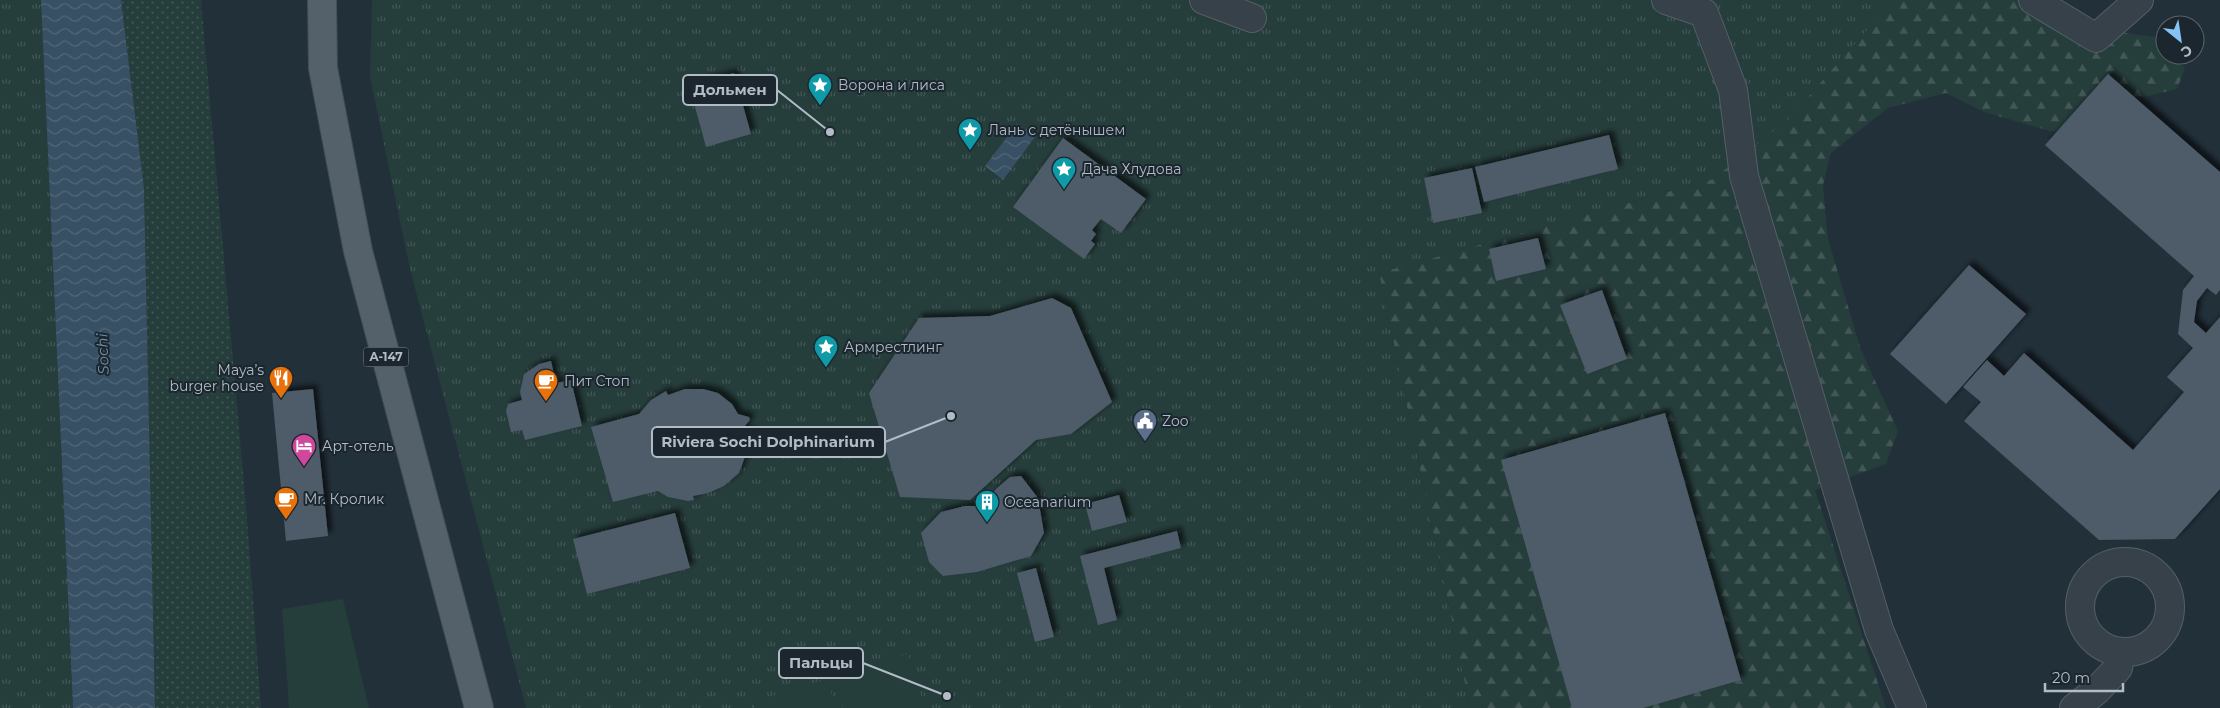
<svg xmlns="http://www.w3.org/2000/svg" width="2220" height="708" font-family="Montserrat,sans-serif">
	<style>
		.grass { fill: url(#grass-dots) }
		.forest { fill: url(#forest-firs) }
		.park { fill: url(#park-tufts) }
		.garden { fill: #253d3b }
		.water { fill: url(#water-waves) }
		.building { fill: #4d5b68; filter: url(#shadow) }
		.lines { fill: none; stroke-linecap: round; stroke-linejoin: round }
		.minor-casing { stroke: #545f68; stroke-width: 30 }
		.major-casing { stroke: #424d56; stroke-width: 30 }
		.minor { stroke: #36414a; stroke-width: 28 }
		.major { stroke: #54606a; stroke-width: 28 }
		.labels { text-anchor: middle; stroke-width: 4; stroke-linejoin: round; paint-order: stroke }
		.shield { fill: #1b262f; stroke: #848f99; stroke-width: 1 }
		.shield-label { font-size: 12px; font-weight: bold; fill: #b1bcc6 }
		.poi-label { font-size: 14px; fill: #b1bcc6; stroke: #1b262f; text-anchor: start }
		.water-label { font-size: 15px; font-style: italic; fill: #7292a9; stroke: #1b262f }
		.leader { fill: none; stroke: #b1bcc6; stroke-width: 2 }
		.callout-dot { fill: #b1bcc6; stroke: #1b262f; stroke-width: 2 }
		.callout { fill: #1b262f; stroke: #b1bcc6; stroke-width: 2 }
		.callout-label { font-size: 15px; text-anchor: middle; font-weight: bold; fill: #b1bcc6 }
	</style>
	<defs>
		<pattern id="grass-dots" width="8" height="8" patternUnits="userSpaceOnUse" patternTransform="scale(1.25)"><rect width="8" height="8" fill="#253d3b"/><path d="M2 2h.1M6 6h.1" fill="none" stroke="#425756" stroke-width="1.8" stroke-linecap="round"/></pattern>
		<pattern id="forest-firs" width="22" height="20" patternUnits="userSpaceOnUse" patternTransform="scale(1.25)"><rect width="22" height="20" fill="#253d3b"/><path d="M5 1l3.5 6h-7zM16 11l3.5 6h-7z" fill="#425756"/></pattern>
		<pattern id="park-tufts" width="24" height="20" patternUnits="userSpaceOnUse" patternTransform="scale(1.25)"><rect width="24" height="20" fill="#253d3b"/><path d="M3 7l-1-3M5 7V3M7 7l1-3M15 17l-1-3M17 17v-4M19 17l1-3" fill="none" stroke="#425756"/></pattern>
		<pattern id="water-waves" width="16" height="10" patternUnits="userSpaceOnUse" patternTransform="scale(1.25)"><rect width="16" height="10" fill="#385063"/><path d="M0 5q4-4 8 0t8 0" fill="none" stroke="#526778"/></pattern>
		<filter id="shadow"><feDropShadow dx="4.5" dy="-4.5" stdDeviation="2.5" flood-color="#0009"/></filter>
	</defs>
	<rect width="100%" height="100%" fill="#22303a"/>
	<path class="grass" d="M121,0H201L247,518L261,708H155L144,188Z"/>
	<path class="forest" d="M1712,0H2047L2085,27L2155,37L2165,47V55H2173L2185,68L2177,89L2131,100L2105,139L2050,131L1984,112L1946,93L1888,108L1831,153L1823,185L1828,239L1861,350L1898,431L1886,464L1815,490L1886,708H1470L1379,273L1713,179Z"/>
	<path class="park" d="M0,0H41L73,708H0Z
		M372,0H1893L1789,119L1713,179L1379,273L1470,708H526L410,269L370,77Z"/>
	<path class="garden" d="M343,599L369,708H289L282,609Z
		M908,654L925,708H843L834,677Z
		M827,679L836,708H755L753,702Z"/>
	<path class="water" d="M41,0H121L144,188L155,708H73Z
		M1017,124L1035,137L1003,180L985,166Z"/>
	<path class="building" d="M734,73L751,134L706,147L689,85Z
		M2108,74L2220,172V290L2216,295L2207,288L2197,301L2194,322L2206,333L2220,317V489L2175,539L2099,540L1964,421L1981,402L1963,387L1987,360L2004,376L2024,353L2133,450L2184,392L2167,377L2193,348L2178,334L2183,290L2194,276L2045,145Z
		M1609,135L1618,169L1484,202L1475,167Z
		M1063,138L1146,199L1121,233L1101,219L1092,230L1096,234L1091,241L1095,244L1084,259L1013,207Z
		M1472,168L1482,213L1433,223L1424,178Z
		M1538,238L1546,269L1496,281L1489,249Z
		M1969,265L2026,314L1946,404L1890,354Z
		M1602,290L1627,359L1587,374L1560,305Z
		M1052,298L1071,308L1112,402L1071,434L1036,440L970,500L900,497L869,393L919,318L990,316Z
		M551,361L556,383L571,380L582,426L525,440L522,430L511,432L506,411L508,404L522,400L520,392L524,374L539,364Z
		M313,389L328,536L286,541L272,393Z
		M685,389H703L718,393L732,404L738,414L749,417L750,420L744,427L746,432L753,431L755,438L752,441L746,442V454L739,473L724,486L708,493L693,496L694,500L688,501L668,497L658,491L613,502L591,427L639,414L651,400L666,391L668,395Z
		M1665,413L1741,680L1643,708H1572L1501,460Z
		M1021,476L1038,498L1044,533L1031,556L977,572L943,576L929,562L921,533L941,512L965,506H984L996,489L1010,477Z
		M1119,495L1127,522L1092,531L1085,504Z
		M675,513L690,568L587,594L573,539Z
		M1177,531L1181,548L1104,568L1117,620L1098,625L1080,556Z
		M1036,568L1054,637L1035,642L1017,573Z"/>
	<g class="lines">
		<defs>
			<path id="minor" d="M1204,0L1252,18
				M1666,0L1704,13L1733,90L1744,176L1879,630L1912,708
				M2033,0L2096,38L2139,0
				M2080 607a45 45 0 1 1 90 0a45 45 0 1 1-90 0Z
				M2074,708L2096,691L2118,668L2121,652"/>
			<path id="major" d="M322,0L323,68L358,251L479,708"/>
		</defs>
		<use href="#minor" class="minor-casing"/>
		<use href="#major" class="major-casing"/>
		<use href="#minor" class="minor"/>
		<use href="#major" class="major"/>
	</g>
	<defs>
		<symbol id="sight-pin" viewBox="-11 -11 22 30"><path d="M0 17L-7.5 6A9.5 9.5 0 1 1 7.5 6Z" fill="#0f9aa8" stroke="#1b262f"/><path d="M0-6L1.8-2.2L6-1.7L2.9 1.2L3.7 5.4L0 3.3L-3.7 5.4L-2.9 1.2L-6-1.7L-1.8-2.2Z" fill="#fff"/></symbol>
		<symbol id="restaurant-pin" viewBox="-11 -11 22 30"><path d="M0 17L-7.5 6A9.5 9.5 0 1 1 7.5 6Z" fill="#e8710a" stroke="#1b262f"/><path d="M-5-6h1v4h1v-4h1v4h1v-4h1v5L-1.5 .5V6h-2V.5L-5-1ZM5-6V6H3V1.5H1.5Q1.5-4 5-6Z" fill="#fff"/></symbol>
		<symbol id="cafe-pin" viewBox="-11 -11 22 30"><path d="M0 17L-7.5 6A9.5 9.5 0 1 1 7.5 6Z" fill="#e8710a" stroke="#1b262f"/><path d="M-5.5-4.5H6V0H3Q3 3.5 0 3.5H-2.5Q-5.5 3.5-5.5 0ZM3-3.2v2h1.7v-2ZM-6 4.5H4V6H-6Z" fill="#fff"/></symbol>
		<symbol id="civic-pin" viewBox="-11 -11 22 30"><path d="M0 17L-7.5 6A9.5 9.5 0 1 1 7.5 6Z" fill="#5c6f8a" stroke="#1b262f"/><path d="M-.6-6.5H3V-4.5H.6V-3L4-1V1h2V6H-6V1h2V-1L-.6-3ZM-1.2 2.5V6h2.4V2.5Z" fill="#fff"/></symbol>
		<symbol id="hotel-pin" viewBox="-11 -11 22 30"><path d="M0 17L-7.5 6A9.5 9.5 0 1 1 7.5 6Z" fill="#d1479c" stroke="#1b262f"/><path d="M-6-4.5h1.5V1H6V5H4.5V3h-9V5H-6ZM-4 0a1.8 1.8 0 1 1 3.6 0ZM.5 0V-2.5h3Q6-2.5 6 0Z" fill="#fff"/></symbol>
		<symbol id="building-pin" viewBox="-11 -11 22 30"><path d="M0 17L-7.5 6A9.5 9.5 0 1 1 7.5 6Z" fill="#0f9aa8" stroke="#1b262f"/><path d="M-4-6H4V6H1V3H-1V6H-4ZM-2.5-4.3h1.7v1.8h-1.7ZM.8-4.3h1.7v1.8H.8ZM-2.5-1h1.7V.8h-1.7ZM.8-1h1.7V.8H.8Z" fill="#fff"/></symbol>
	</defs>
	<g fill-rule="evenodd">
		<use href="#sight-pin" x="806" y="71" width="28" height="38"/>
		<use href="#sight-pin" x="956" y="116" width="28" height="38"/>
		<use href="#sight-pin" x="1050" y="155" width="28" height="38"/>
		<use href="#sight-pin" x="812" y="333" width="28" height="38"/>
		<use href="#restaurant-pin" x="267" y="364" width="28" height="38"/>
		<use href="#cafe-pin" x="532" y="367" width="28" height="38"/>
		<use href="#civic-pin" x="1131" y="407" width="28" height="38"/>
		<use href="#hotel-pin" x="290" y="432" width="28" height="38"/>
		<use href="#cafe-pin" x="272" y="485" width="28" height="38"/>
		<use href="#building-pin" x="973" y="488" width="28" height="38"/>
	</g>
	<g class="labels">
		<rect class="shield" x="363.5" y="347.5" width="45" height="19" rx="4"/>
		<g class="shield-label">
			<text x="386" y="361">А-147</text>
		</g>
		<g class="poi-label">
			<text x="838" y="90">Ворона и лиса</text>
			<text x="988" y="135">Лань с детёнышем</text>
			<text x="1082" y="174">Дача Хлудова</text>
			<text x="844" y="352">Армрестлинг</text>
			<text x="264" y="375" text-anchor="end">Maya’s<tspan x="264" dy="16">burger house</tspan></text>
			<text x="564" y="386">Пит Стоп</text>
			<text x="1162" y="426">Zoo</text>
			<text x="322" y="451">Арт-отель</text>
			<text x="304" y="504">Mr. Кролик</text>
			<text x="1004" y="507">Oceanarium</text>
		</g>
		<g class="water-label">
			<text transform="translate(103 354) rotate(-92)" y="5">Sochi</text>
		</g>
	</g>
	<path class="leader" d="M830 132L777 90M951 416L885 442M947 696L863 663"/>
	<g class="callout-dot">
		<circle cx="830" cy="132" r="5"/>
		<circle cx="951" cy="416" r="5"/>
		<circle cx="947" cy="696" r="5"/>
	</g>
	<g class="callout">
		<rect x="683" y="75" width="94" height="30" rx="5"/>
		<rect x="652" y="427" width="233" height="30" rx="5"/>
		<rect x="779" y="648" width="84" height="30" rx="5"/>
	</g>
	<g class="callout-label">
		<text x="730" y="95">Дольмен</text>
		<text x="768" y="447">Riviera Sochi Dolphinarium</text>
		<text x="821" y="668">Пальцы</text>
	</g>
	<g transform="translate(2180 40) rotate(150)"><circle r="24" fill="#1b262f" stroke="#57626b"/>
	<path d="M0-4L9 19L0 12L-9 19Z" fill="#87c2f5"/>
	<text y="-8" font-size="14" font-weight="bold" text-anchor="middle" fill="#b1bcc6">С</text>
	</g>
	<path d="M2045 683v8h78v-8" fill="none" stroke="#b1bcc6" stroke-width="2.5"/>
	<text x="2052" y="683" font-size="15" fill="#b1bcc6" stroke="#1b262f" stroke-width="4" paint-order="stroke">20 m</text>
</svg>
